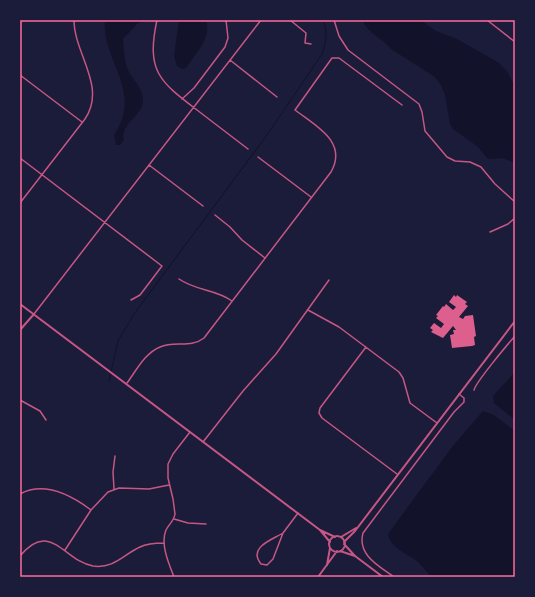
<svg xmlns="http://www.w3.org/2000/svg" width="535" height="597" font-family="'IBM Plex Sans',sans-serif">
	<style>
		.water { fill: #12122b }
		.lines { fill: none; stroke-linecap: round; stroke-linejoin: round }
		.stream { stroke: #12122b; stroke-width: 1 }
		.building { fill: #dd5f8e }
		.minor { stroke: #c65784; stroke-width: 1.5 }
		.tertiary { stroke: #c65784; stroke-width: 2 }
		.neatline { fill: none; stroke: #ff6b9d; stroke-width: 1.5 }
	</style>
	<rect width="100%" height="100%" fill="#1b1b3a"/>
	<path class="water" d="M105,20H150L138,23L123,39C124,49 124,61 128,70C133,81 143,87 143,100C144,115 119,124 124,140L120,145H116L114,135C144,91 101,60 105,20Z
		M179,20H206C212,38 195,54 186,68L182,69L177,66L174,56Z
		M362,20H420L436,31L457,39L499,63L507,71L515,87V163L503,158L488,159L477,146L453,129L450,124L445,95L441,85L435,77L391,49C382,38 369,34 362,20Z
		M515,372V420L494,403L493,396Z
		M483,411L494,415L515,431V577H431C427,572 423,567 418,562C407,553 391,549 388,534L452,447Z"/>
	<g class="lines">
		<path class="stream" d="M109,381L118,341L134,314L267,135L322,54C326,42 328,32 323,20"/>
	</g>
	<path class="building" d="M454,295L456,297L457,295L467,302L465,304L468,306L459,317L463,319L465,316L473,315L476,336L474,337L475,345L472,346L452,348L450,335L454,334L453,330H456L453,326L443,338L431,332L433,330L430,328L434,323L441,328L444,324L436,318L438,316L436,315L443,306L444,307L446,304L453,310L456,307L449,302Z"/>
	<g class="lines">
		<path class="minor" d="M157,20C146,71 159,81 197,110C214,123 231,136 248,149
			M290,20L306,33L305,43L311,44
			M334,20L339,36L348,50L419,104L422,112L425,131L447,157L455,161L470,162L481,167L495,184L515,202
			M487,20L515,42
			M230,60L277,97
			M20,75L82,122
			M182,99L194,88L225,47L228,38L226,20
			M258,157L311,197
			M20,158L162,266L140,295L131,300
			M149,165L203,206
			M20,203L85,119C107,86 74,54 74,20
			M215,215L230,227L242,240L265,258
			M490,232L508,224L515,218
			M179,279C196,291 216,289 232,301
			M308,310L339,327L399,372L403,378L410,403L437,423
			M34,314L261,20
			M366,347L320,408L319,413L322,418L397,474
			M127,383C136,371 145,353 160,347C175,340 190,349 204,338L331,172C348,142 316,126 295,110L332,58H339L402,105
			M474,390C476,382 507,345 515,336
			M20,400L40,411L46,420
			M203,442L243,391L276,354L329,280
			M114,489L113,472L115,456
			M20,494C44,481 71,495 91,510
			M174,519L188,523L206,524
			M283,533L273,559L267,565L261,564C247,547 274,539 283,533Z
			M283,533L298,513
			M65,550L91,510L108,492L119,488L149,489L169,485
			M20,556C50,519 64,561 93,566C114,569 124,554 140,547C148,543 156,543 164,543
			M174,577C169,564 160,544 166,530C169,524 174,521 175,514L173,499L168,478V464L173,454L190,432
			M394,577C379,566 357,555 363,533L454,412L464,402V398L459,394"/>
		<path class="tertiary" d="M20,304L320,530L335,537
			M20,330L34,314
			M320,530L330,542
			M329 544a8 8 0 1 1 16 0a8 8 0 1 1-16 0Z
			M341,537L356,528
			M344,542L355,531L515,321
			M344,544L355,556L383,577
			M340,551L355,556
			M327,565L330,548
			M318,577L337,551"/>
	</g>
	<rect width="535" height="597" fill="none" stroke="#1b1b3a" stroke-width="42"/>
	<rect x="21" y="21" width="493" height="555" class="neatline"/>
</svg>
